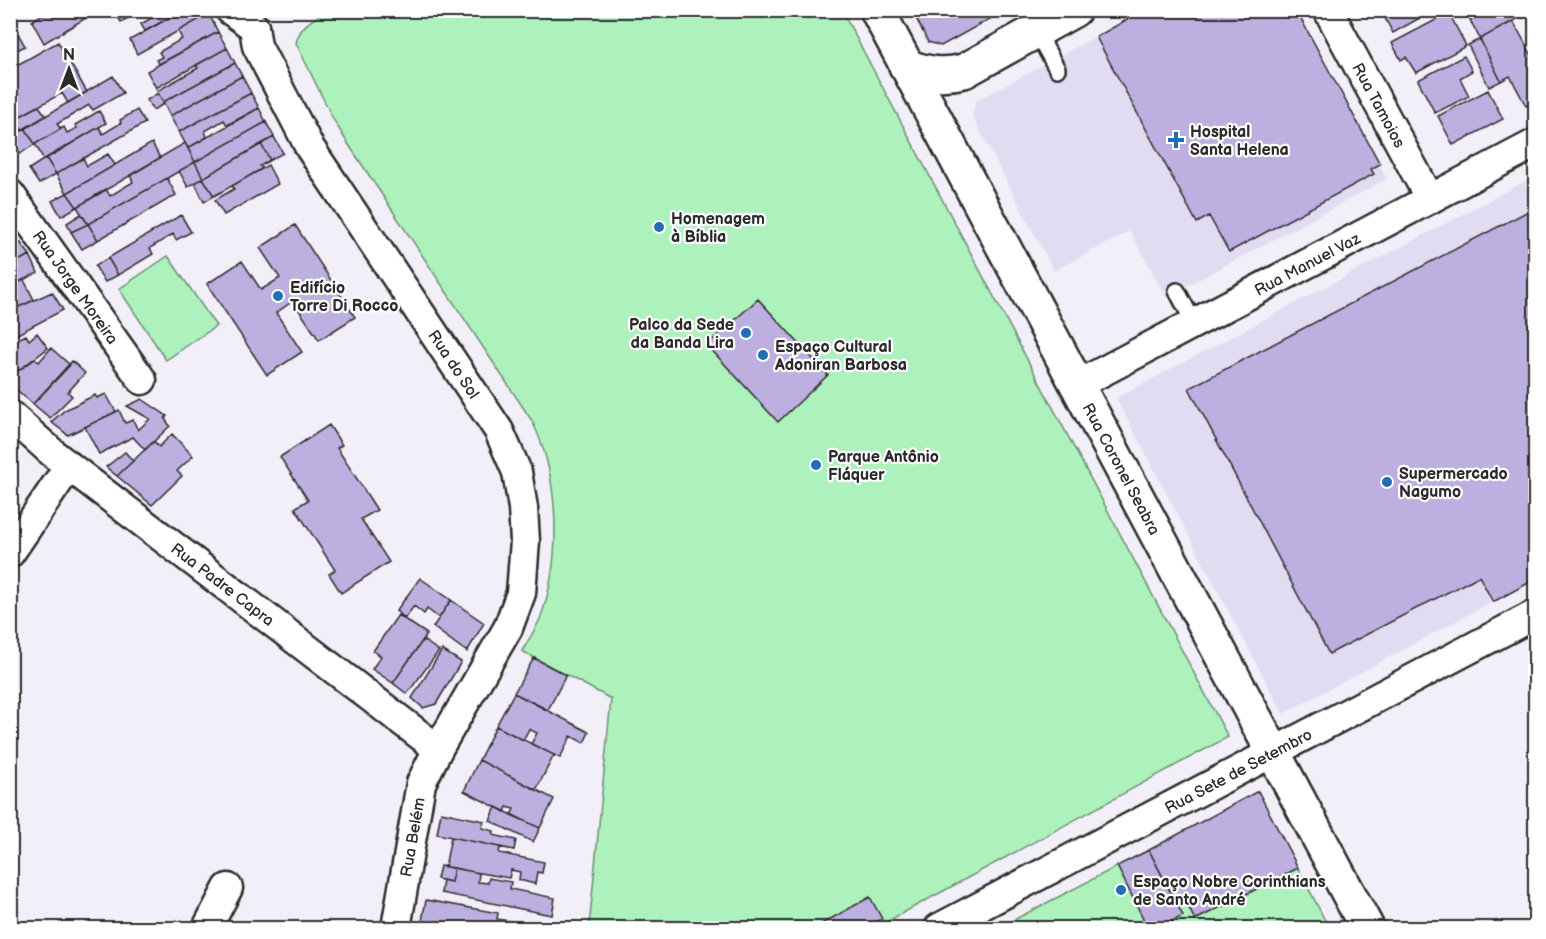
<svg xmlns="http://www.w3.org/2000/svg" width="1546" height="939" font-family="'Balsamiq Sans',sans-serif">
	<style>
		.built { fill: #e2dcf2 }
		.green { fill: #adf1bc; stroke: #6c8e74; stroke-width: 1.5 }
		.building { fill: #bdb0e0; stroke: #2b2b2b; stroke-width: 1.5 }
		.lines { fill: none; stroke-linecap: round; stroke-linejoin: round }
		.lane-casing { stroke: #2b2b2b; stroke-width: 20 }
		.street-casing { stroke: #2b2b2b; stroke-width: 33 }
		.secondary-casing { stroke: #2b2b2b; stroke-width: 38 }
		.primary-casing { stroke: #2b2b2b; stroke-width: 38 }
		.lane { stroke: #fff; stroke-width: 15 }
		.street { stroke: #fff; stroke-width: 28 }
		.secondary { stroke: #fff; stroke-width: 33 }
		.primary { stroke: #fff; stroke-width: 33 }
		.poi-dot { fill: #1f6fb2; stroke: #fff; stroke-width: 2 }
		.labels { text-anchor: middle; stroke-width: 4.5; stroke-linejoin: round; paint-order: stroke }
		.street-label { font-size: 16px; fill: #2b2b2b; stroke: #fff }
		.poi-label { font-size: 16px; font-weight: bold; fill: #2b2b2b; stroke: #fff; text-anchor: start }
	</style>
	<rect width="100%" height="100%" fill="#f2eff9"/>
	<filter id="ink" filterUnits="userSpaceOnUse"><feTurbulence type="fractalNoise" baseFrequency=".0167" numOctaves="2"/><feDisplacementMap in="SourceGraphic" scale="12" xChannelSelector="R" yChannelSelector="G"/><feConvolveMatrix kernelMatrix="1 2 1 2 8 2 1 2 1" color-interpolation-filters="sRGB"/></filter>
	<g filter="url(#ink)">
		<path class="built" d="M1144,11H1296L1387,179L1166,297L1130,231L1054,271L972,116L976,101Z
			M1535,176V579L1283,714L1116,398Z"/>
		<path class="green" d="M327,11H842L1228,737L875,928H589L611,699L522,651C528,641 535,630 540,619C562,560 560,477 532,421L347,142L333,119L296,43C300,25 313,19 327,11Z
			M168,256L216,326L166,360L119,289Z
			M1149,850L1177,904L1185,900L1195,920L1298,868L1329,928H998Z"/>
		<path class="building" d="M49,10H88L91,15L44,43L32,21Z
			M118,10H139L140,11L121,22L115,12Z
			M165,10H183L145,31L141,24Z
			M183,10H207L209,14L137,54L130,40Z
			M912,10H956L958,14L963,10H1006L941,46L928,42Z
			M1144,10H1296L1380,164L1371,169L1374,174L1229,252L1209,216L1197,223L1096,37Z
			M1368,10H1434L1393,33L1381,11L1371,16Z
			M1490,10H1511L1516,20L1480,39L1470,20Z
			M1518,10H1535L1522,18Z
			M1449,13L1466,46L1416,73L1406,57L1401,60L1392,43Z
			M209,14L218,32L159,64L156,60L162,57L159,52L182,39L178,31Z
			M1513,21L1536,63V101L1526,106L1510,76L1501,81L1480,39Z
			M15,28L25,46L10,54V31Z
			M218,32L227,48L156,88L147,71Z
			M1480,39L1501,81L1489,87L1468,45Z
			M58,42L87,92L68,103L62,93L15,119L10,111V69Z
			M227,48L235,63L163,102L157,91L198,68L196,65Z
			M1464,56L1472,71L1460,78L1469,96L1435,113L1418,80Z
			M235,63L242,76L170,116L163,102Z
			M113,76L123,93L93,110L89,105L57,124L61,129L35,144L25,128Z
			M242,76L251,93L179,132L170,116Z
			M1488,90L1503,119L1453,145L1438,116Z
			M158,93L164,104L153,110L147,100Z
			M251,93L259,108L227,125L224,120L205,131L207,137L188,148L179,132Z
			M39,106L46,116L22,131L15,119Z
			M259,108L266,122L195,162L188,148Z
			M137,110L145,123L56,174L46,158L99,127L103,134L121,123L120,120Z
			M99,111L106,123L44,160L35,144L64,127L67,133L77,128L75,125Z
			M266,122L274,137L203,178L195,162Z
			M25,128L35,144L20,154L10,137Z
			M274,137L283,153L270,160L261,144Z
			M152,143L160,158L77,207L67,193Z
			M185,143L195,162L88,224L77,207L106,189L110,196L133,182L130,175Z
			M261,144L270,160L260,166L262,169L214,196L203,178Z
			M108,154L115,165L67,193L56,174L83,158L87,166Z
			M46,158L56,174L39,184L29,169Z
			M195,162L203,178L188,187L179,171Z
			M268,165L278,184L224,215L215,200L234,189L232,186Z
			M167,178L176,195L98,240L88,224Z
			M203,178L214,196L204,202L195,183Z
			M67,193L77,207L61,216L52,201Z
			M1536,207V579L1493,602L1479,576L1329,654L1189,388Z
			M81,214L88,224L71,232L67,223Z
			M181,215L191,232L176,240L173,234L150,248L153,254L118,275L108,258Z
			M88,224L98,240L82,249L71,232Z
			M295,225L355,317L319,340L293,301L276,313L302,352L267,375L207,284L242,261L261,290L280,278L260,248Z
			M16,237L30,255L10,265V240Z
			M30,255L38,273L10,286V265Z
			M108,258L118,275L105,282L95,266Z
			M24,280L34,300L10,311V286Z
			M52,292L63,310L10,338V311Z
			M758,299L828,375L778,422L707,345Z
			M37,333L48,348L10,377V343L26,335L29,340Z
			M51,348L70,365L33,404L10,384V377L35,359L39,362Z
			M72,361L85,373L68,392L72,396L50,418L33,404Z
			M106,394L116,412L68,435L51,422L65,410L95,395L97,398Z
			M142,399L167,416L165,419L170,426L145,450L133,437L99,454L85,427L119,410L125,423L133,420L138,430L150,419L127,406Z
			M329,425L342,445L337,448L377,510L361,519L389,562L341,593L329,574L335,570L295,508L308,500L280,457Z
			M172,434L193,456L177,471L182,476L152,505L117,476L154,441L159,447Z
			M125,452L133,461L117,476L106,467Z
			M420,578L451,600L439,618L427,609L424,614L414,606L405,618L396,611Z
			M451,600L484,623L467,652L433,627Z
			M398,615L427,634L393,683L372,669L381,656L373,651Z
			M423,640L439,651L407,694L393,683Z
			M442,650L461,662L436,704L423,708L412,698Z
			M534,658L566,675L548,710L514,693Z
			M514,693L589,732L584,743L571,736L560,758L531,744L537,733L529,729L523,740L496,726Z
			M496,726L554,755L536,790L479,760Z
			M479,760L554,799L540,828L511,815L514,809L507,807L505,812L464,791Z
			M1258,791L1298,868L1195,920L1185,900L1177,905L1149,850Z
			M496,807L540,828L533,842L490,821Z
			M441,812L484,821L482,828L494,831L493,835L516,840L514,850L437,834Z
			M451,837L500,847L499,853L544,862L542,873L537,872L535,884L519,880L520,872L511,870L509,878L445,867Z
			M1149,850L1183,916L1158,928H1148L1117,866Z
			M440,866L454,868L451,882L437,879Z
			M454,868L479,873L478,882L488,883L489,878L511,882L510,889L555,898L552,915L441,893L443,880L451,882Z
			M870,897L882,919L865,928H814Z
			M426,900L498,913L497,919L521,923L520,928H462L422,921Z"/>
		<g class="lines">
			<defs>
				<path id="lane" d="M1036,31L1057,69
					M1177,291L1194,323"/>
				<g id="street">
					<path d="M230,10L254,27"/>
					<path id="s1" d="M1328,10L1430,199"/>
					<path id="s2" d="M254,27L257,46L310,148L499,431L517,472L523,508L525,541L521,593L508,628L438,749L421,783L396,928"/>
					<path id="s3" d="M10,194L142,380"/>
					<path id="s4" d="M1077,385L1536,143"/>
					<path id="s5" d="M10,415L56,456L438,749"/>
					<path d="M10,553L69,466"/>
					<path d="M207,928L228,888"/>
					<path id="s6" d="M939,928L1536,614"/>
				</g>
				<path id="secondary" d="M906,66C927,74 943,76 964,71L1074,10"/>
				<g id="primary">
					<path id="s7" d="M877,10L1367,928"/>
				</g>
			</defs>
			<use href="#lane" class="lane-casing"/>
			<use href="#street" class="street-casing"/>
			<use href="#secondary" class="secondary-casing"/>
			<use href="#primary" class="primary-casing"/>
			<use href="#lane" class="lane"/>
			<use href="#street" class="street"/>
			<use href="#secondary" class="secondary"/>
			<use href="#primary" class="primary"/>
		</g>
	</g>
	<g class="poi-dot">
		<path d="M1173 131h6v6h6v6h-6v6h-6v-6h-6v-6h6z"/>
		<circle cx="659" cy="227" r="6"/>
		<circle cx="278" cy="296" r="6"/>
		<circle cx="746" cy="333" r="6"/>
		<circle cx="763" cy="355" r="6"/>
		<circle cx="816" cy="465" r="6"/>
		<circle cx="1387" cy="482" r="6"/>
		<circle cx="1121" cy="890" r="6"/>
	</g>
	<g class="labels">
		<g class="street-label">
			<text dy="6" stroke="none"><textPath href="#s1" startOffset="108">Rua Tamoios</textPath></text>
			<text dy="6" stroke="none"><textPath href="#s4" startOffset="260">Rua Manuel Vaz</textPath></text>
			<text dy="6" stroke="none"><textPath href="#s3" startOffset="114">Rua Jorge Moreira</textPath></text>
			<text dy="6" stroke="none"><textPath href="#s2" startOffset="394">Rua do Sol</textPath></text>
			<text dy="6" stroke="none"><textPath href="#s7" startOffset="520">Rua Coronel Seabra</textPath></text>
			<text dy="6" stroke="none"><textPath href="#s5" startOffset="272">Rua Padre Capra</textPath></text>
			<text dy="6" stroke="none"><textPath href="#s6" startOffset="338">Rua Sete de Setembro</textPath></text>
			<text transform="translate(412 837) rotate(-80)" y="6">Rua Belém</text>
		</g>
		<g class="poi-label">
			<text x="1190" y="137">Hospital<tspan x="1190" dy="18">Santa Helena</tspan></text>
			<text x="671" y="224">Homenagem<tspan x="671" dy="18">à Bíblia</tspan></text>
			<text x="290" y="293">Edifício<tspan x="290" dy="18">Torre Di Rocco</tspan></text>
			<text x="734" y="330" text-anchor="end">Palco da Sede<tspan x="734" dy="18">da Banda Lira</tspan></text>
			<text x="775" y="352">Espaço Cultural<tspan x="775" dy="18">Adoniran Barbosa</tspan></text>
			<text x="828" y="462">Parque Antônio<tspan x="828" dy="18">Fláquer</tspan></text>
			<text x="1399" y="479">Supermercado<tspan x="1399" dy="18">Nagumo</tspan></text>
			<text x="1133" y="887">Espaço Nobre Corinthians<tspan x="1133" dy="18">de Santo André</tspan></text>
		</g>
	</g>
	<rect width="1546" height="939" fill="none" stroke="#fff" stroke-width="36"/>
	<rect x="18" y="18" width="1510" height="903" fill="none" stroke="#2b2b2b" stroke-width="2" filter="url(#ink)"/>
	<g transform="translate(69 69)" stroke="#ffffff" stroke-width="4.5" paint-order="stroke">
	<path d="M0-4.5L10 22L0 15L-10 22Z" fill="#2b2b2b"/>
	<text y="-9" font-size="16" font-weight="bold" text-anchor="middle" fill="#2b2b2b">N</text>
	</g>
</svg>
